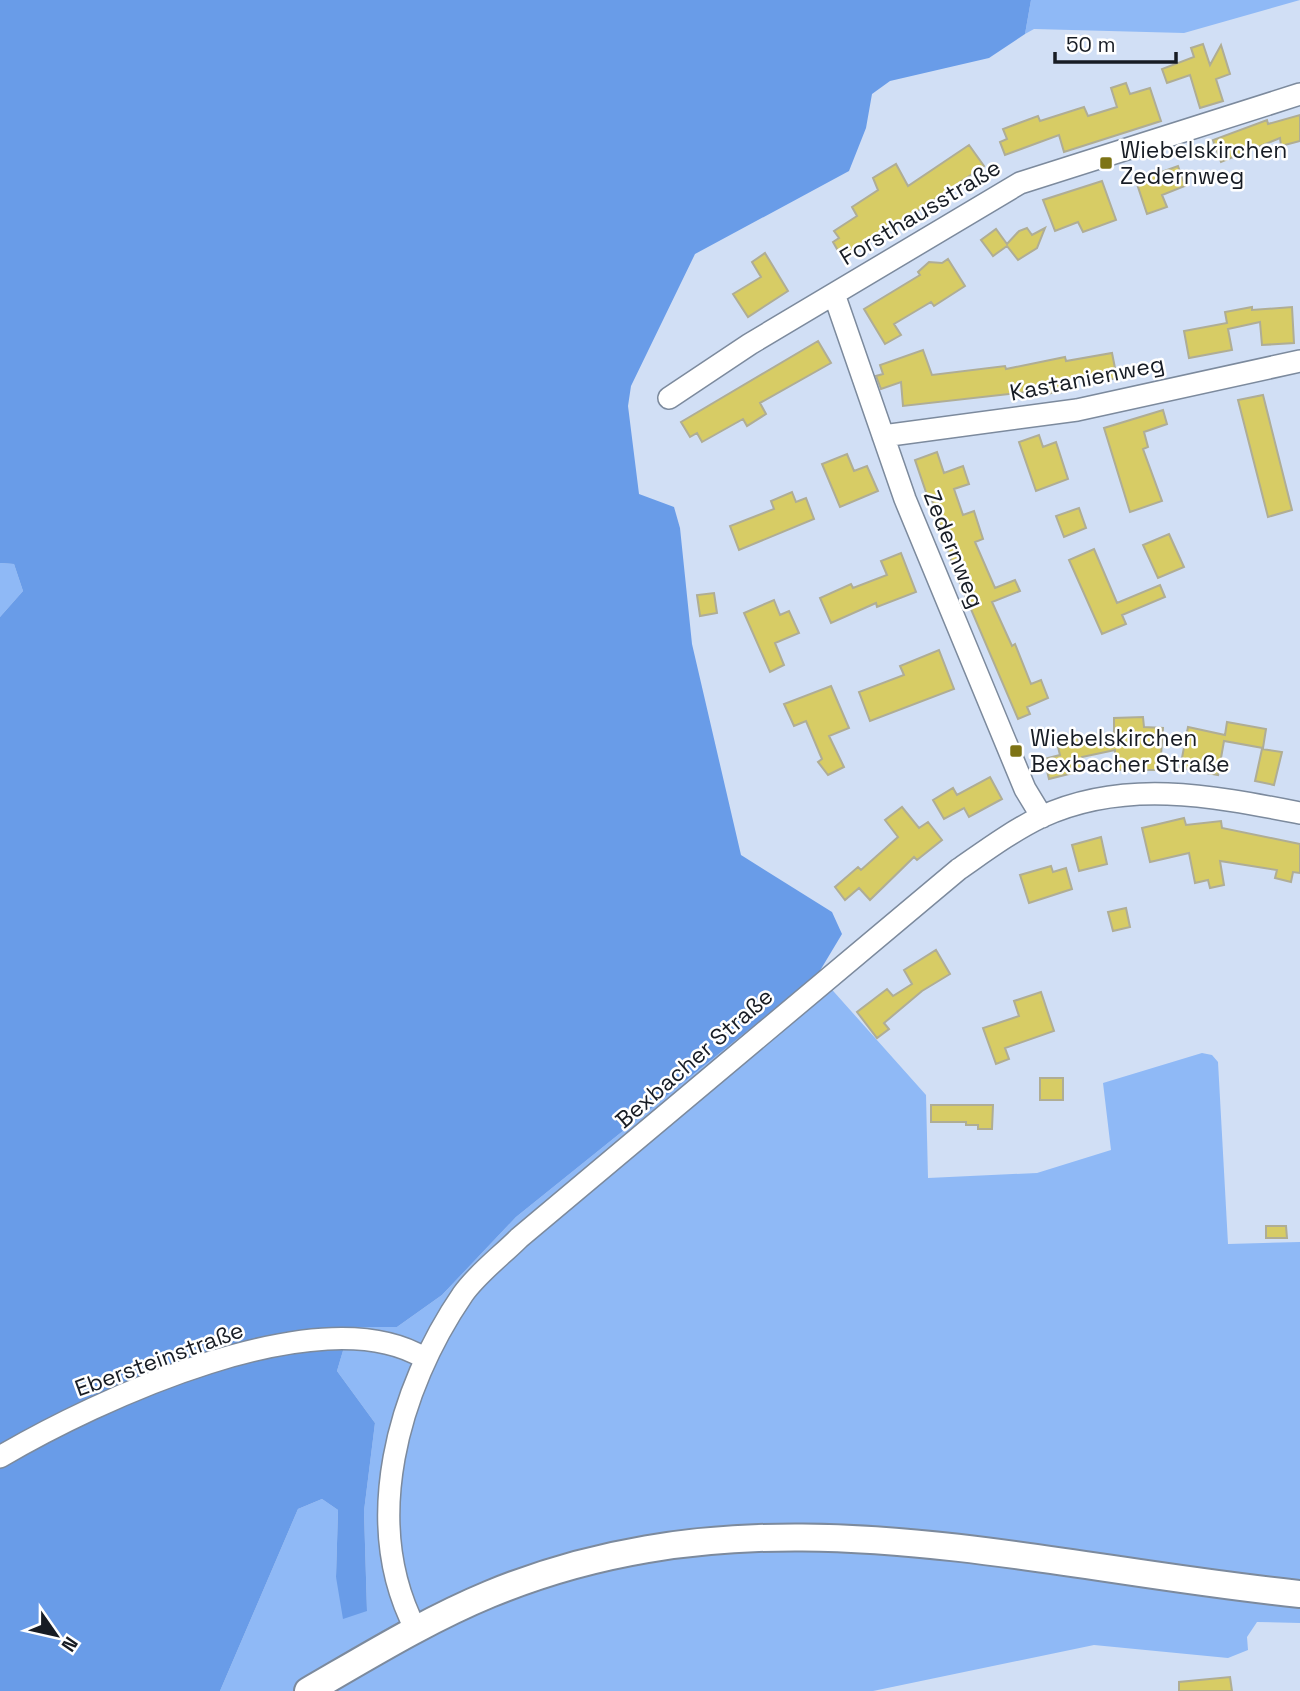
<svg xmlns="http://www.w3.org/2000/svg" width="1300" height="1691" font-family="'Space Grotesk',sans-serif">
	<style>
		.green { fill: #8fb9f6 }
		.forest { fill: #699ce8 }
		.building { fill: #d7cc65; stroke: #afad95; stroke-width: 2 }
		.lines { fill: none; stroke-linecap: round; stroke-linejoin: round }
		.minor-casing { stroke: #7c8a9d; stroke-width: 24 }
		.major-casing { stroke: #7c8a9d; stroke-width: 30 }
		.minor { stroke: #fff; stroke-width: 21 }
		.major { stroke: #fff; stroke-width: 26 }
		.poi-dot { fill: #7d7315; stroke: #fff; stroke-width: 2.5 }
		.labels { text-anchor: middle; stroke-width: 5; stroke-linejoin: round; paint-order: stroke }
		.poi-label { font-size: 23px; fill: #171c24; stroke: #fff; text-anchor: start }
		.street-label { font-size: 23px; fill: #171c24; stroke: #fff }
	</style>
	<rect width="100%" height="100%" fill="#d1dff5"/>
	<path class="green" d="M1031,0H1300L1184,33L1034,29L1025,34Z
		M0,563L14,564L23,591L0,617Z
		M818,974L926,1095L928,1178L1037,1173L1111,1150L1103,1083L1202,1053L1212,1055L1218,1062L1228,1244L1300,1242V1623L1257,1622L1247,1637L1248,1650L1228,1658L1094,1645L873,1691H220L298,1509L322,1499L338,1510L336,1577L367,1611L364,1511L375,1423L337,1371L350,1327H397L442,1295L516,1217Z"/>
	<path class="forest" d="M0,0H1031L1025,34L989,58L890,81L872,94L866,128L849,171L695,254L631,386L628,406L639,494L674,507L680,528L692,644L741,855L832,912L842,934L818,974L516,1217L442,1295L397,1327H350L337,1371L375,1423L364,1511L367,1611L343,1619L336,1577L338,1510L322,1499L298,1509L220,1691H0V617L23,591L14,564L0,563Z"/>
	<path class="building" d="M1203,44L1210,65L1221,45L1230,74L1216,79L1223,101L1200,108L1190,75L1167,83L1162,69L1194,57L1191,48Z
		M1126,83L1130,94L1150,88L1161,121L1064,152L1059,135L1005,155L1000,142L1007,139L1003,129L1038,116L1040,121L1084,107L1088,116L1117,107L1111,88Z
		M1300,115V141L1281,146L1280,138L1221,162L1213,140L1267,120L1268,124Z
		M969,145L984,166L895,226L849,255L848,252L841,256L833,242L839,238L834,231L857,216L852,207L878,190L873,178L896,164L908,186Z
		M1178,166L1185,186L1162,195L1167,207L1147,214L1136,181Z
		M1102,181L1116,220L1083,232L1078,222L1055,231L1043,200Z
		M1027,228L1032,235L1045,228L1037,248L1018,260L1007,246L993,256L981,240L996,229L1007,244L1019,231Z
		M765,253L788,291L748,317L733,294L761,277L752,262Z
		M948,259L965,286L934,306L931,302L894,324L901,335L885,344L864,309L920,275L918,272L929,262L942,263Z
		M1252,307V310L1292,307L1294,343L1262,345L1260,322L1228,329L1232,350L1189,358L1184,331L1227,323L1225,312Z
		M818,341L831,363L760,403L766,414L747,426L743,419L702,442L697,433L690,437L681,422Z
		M923,350L932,375L1005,366L1006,369L1065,357L1066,361L1112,353L1117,378L1089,384L1088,377L1060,383L1061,391L1028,398L1026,392L903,406L901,382L881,389L876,376L883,374L880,365Z
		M1263,395L1292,510L1268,517L1238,400Z
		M1163,410L1167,424L1144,432L1148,447L1143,449L1162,501L1130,512L1104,428Z
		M1039,435L1043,447L1056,442L1068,479L1036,491L1019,442Z
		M937,452L944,473L963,466L969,484L954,489L963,515L974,511L983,539L975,542L995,588L1015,580L1020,591L992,602L1012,646L1015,644L1031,684L1041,680L1048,698L1027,707L1030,714L1018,719L955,572L931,497L928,498L915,460Z
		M847,454L854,471L867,466L878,491L840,507L822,464Z
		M792,492L796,502L806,498L814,519L739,550L730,526L774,509L771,501Z
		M1079,508L1086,528L1064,537L1056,516Z
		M1169,534L1184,567L1158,578L1143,545Z
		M1094,549L1117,603L1160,585L1165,597L1122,615L1126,624L1102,634L1069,560Z
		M901,553L916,592L877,607L876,603L831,623L820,598L851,584L853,588L887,575L881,561Z
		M714,593L717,613L700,616L697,595Z
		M774,600L780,615L789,611L799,633L775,643L784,665L770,672L744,613Z
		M939,650L954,689L870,721L859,692L904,675L900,666Z
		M831,686L849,728L829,736L844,767L828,775L818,762L822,759L806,721L794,726L784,704Z
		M1143,717L1144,727L1163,728L1160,770H1115V750L1082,757L1085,770L1049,779L1044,759L1060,755L1056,739L1077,735L1079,743L1114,734V718Z
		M1227,722L1266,729L1263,748L1224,741L1218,775L1180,768L1188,727L1225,735Z
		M1262,749L1282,752L1274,785L1255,781Z
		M990,777L1002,799L969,817L964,808L944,819L933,800L953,788L957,795Z
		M902,807L919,828L928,822L942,840L917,860L914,857L870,900L859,888L845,900L835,887L858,867L861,870L898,837L885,820Z
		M1184,818L1186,825L1221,821L1222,828L1300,844V873L1293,872L1291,882L1275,878L1277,870L1220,861L1224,885L1210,888L1208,880L1195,883L1189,853L1150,862L1142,828Z
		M1101,837L1107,864L1079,871L1072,845Z
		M1051,866L1053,872L1066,868L1072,889L1029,903L1020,875Z
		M1126,908L1130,927L1113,931L1108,912Z
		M936,950L950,974L922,991L884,1023L889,1029L877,1038L857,1012L887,989L893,996L912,984L904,970Z
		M1041,992L1054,1031L1005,1048L1009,1059L996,1064L983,1028L1019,1016L1014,1001Z
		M1040,1078H1063V1100H1040Z
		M931,1105H993L992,1129H978V1125H966V1122H931Z
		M1266,1226H1286L1287,1238H1266Z
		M1230,1677L1232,1691H1179V1682Z"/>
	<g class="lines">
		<defs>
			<path id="minor" d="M834,294L905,499L1025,789L1042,817
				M669,398L750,344L1020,183L1300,94
				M883,436L1077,410L1300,361
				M0,1457C95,1401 320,1295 424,1358
				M416,1630C360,1523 398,1389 463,1294C478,1273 501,1256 519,1238L959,869C985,851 1012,831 1041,817C1125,778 1213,796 1300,813"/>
			<path id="major" d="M308,1691C367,1657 427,1620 490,1594C762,1482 1024,1566 1300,1594"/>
		</defs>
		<use href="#minor" class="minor-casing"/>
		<use href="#major" class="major-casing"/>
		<use href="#minor" class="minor"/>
		<use href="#major" class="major"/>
	</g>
	<g class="poi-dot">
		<rect x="1099" y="156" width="14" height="14" rx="3.5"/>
		<rect x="1009" y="744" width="14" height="14" rx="3.5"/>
	</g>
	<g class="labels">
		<g class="poi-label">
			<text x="1120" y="158">Wiebelskirchen<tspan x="1120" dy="26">Zedernweg</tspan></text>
			<text x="1030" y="746">Wiebelskirchen<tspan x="1030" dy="26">Bexbacher Straße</tspan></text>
		</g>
		<g class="street-label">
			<text transform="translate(920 212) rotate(-31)" y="8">Forsthausstraße</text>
			<text transform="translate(1087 378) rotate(-11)" y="8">Kastanienweg</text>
			<text transform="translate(954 549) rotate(68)" y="8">Zedernweg</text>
			<text transform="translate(694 1058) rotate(-41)" y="8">Bexbacher Straße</text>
			<text transform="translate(159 1359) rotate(-20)" y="8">Ebersteinstraße</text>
		</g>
	</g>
	<g transform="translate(56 1635) rotate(124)" stroke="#ffffff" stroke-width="5" paint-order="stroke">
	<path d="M0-5L12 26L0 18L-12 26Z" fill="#171c24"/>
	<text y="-10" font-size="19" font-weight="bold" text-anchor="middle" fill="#171c24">N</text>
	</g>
	<path d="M1055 52v10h121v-10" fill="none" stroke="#171c24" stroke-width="3.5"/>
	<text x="1066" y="52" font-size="21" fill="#171c24" stroke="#ffffff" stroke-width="5" paint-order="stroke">50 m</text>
</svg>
